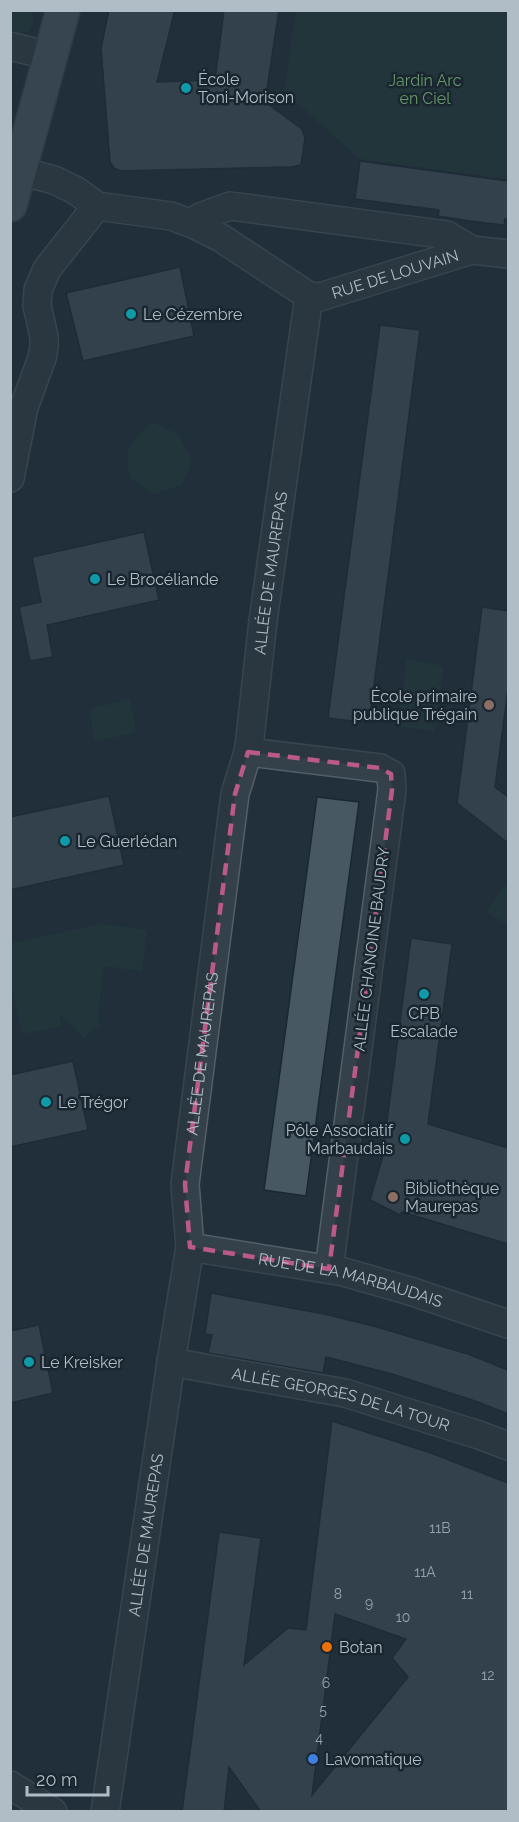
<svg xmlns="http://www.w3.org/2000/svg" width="519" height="1822" font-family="Raleway,sans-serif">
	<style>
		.green { fill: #243d3b }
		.building { fill: #475863; stroke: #1c2831; stroke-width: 1.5; fill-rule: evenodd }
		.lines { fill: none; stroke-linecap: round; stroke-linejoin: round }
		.minor-casing { stroke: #535f68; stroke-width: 30 }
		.major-casing { stroke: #414d56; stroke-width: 36 }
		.minor { stroke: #35414a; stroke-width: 27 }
		.major { stroke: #53616a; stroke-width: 33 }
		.marked { fill: none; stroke: #bb5a86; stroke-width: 4.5; stroke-dasharray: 12 8; stroke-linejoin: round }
		.culture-dot { fill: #0f9aa8; stroke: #1a262f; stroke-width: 2 }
		.education-dot { fill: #8d6e63; stroke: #1a262f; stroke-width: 2 }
		.food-dot { fill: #e8710a; stroke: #1a262f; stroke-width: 2 }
		.shop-dot { fill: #3f7fe0; stroke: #1a262f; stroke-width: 2 }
		.labels { text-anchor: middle; stroke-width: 5; stroke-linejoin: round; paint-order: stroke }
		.number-label { font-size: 14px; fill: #96a3ad }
		.poi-label { font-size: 16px; fill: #b0bcc6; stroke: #1a262f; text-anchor: start }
		.park-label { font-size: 16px; fill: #669869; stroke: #1a262f }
		.street-label { font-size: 16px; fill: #b0bcc6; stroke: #1a262f }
	</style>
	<rect width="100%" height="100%" fill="#21303a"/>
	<path class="green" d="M11,10L30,11C35,18 34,24 29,31L17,32L11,29Z
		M296,11H508V179L360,159L284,91Z
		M152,422L179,435L192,461L182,485L154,494L130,478C123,447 130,442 152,422Z
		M407,659L444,666L434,731L398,726Z
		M130,699L136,732L94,742L90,709Z
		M504,885L508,889V925L487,912Z
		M102,924L147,930L142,971L104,966L98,1015L100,1025L83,1038L73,1026L59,1014L61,1026L22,1034L11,982V943Z"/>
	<path class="building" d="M109,10H175L157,82L215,80L224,10H279L265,102L302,129L305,138L301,165L291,167L120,171L114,168L110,162L101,48Z
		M360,161L508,181V219H505L504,225L470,221L438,216L439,210L355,199Z
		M180,267L194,336L83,361L66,293Z
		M380,325L420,330L369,723L328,718Z
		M144,532L159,600L47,625L53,657L30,661L19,607L41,602L32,557Z
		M482,607L508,611V689L495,787L508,797V843L457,803Z
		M109,796L124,865L10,890V817Z
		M317,797L359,802L306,1196L264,1190Z
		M411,938L452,944L428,1124L508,1148V1244L402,1212L400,1215L370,1200L382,1159Z
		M73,1061L88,1130L10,1147V1075Z
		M211,1293L324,1314L377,1327L468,1354L508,1370V1414L478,1402L392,1374L326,1357L323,1373L208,1353L212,1335L205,1334Z
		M39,1325L53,1393L10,1403V1331Z
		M332,1421L431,1453L508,1483V1812H261L229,1767L224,1812H182L219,1532L261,1538L244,1665L288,1628L306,1630ZM335,1614L406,1639L392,1658L408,1677L312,1795Z"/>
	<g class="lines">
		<defs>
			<g id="minor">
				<path d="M10,46L50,56"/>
				<path id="s1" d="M20,171L54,180L75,190L97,206L171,216L195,225L221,238L309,296L320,297L472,250L508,254"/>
				<path d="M195,225L200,217L230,206L447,235L472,250"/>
				<path d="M10,478L24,407L42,358L44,347V337L37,305L38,290L47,269L97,206"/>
				<path d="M248,752L380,768L391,774L392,790L329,1269"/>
				<path id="s2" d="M190,1247L344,1272L410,1291L508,1324"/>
				<path id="s3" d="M171,1362L345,1393L479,1435L508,1446"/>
				<path d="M10,1785L53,1812"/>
				<path id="s4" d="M105,1812L171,1362L190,1247L185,1184L235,794L248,752L250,738L263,621L309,296"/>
			</g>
			<path id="major" d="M10,205L63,10"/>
		</defs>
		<use href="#minor" class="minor-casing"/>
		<use href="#major" class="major-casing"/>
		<use href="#minor" class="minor"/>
		<use href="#major" class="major"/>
	</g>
	<path d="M0 0H519V1822H0ZM248,752L380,768L391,774L392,790L329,1269L190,1247L185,1184L235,794Z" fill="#21303a" fill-opacity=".55" fill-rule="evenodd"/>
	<path class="marked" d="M248,752L380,768L391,774L392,790L329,1269L190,1247L185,1184L235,794Z"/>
	<g class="culture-dot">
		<circle cx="186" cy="88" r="6"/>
		<circle cx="131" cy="314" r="6"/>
		<circle cx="95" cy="579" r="6"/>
		<circle cx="65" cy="841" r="6"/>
		<circle cx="424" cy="994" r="6"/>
		<circle cx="46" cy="1102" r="6"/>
		<circle cx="405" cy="1139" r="6"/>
		<circle cx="29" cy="1362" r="6"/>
	</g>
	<g class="education-dot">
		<circle cx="489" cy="705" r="6"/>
		<circle cx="393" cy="1197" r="6"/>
	</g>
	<circle class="food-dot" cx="327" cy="1647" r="6"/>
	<circle class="shop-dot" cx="313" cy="1759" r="6"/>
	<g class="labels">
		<g class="number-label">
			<text x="440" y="1533">11B</text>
			<text x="425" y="1577">11A</text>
			<text x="338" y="1599">8</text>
			<text x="467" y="1599">11</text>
			<text x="369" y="1608">9</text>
			<text x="403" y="1622">10</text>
			<text x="488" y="1680">12</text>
			<text x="326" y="1688">6</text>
			<text x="323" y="1715">5</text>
			<text x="319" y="1743">4</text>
		</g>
		<g class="poi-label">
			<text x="198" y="85">École<tspan x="198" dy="18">Toni-Morison</tspan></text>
			<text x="143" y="320">Le Cézembre</text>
			<text x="107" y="585">Le Brocéliande</text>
			<text x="477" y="702" text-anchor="end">École primaire<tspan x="477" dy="18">publique Trégain</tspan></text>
			<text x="77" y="847">Le Guerlédan</text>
			<text x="424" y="1019" text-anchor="middle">CPB<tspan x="424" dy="18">Escalade</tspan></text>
			<text x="58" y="1108">Le Trégor</text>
			<text x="393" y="1136" text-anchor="end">Pôle Associatif<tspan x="393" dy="18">Marbaudais</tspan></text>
			<text x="405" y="1194">Bibliothèque<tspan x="405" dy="18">Maurepas</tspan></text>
			<text x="41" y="1368">Le Kreisker</text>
			<text x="339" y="1653">Botan</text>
			<text x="325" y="1765">Lavomatique</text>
		</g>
		<g class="park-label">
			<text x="425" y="86">Jardin Arc<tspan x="425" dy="18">en Ciel</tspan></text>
		</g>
		<g class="street-label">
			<text dy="6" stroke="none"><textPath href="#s1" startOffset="410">RUE DE LOUVAIN</textPath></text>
			<text dy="6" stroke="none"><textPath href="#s4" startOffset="1252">ALLÉE DE MAUREPAS</textPath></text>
			<text transform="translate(371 949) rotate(-83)" y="6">ALLÉE CHANOINE BAUDRY</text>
			<text dy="6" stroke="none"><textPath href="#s4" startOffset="766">ALLÉE DE MAUREPAS</textPath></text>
			<text dy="6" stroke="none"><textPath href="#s2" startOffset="164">RUE DE LA MARBAUDAIS</textPath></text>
			<text dy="6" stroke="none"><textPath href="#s3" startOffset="174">ALLÉE GEORGES DE LA TOUR</textPath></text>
			<text dy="6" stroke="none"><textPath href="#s4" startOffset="280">ALLÉE DE MAUREPAS</textPath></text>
		</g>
	</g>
	<rect width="519" height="1822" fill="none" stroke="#b0bcc6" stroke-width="24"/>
	<path d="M27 1786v9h81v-9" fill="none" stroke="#b0bcc6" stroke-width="3"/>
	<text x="36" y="1786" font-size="18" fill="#b0bcc6" stroke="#1a262f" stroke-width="4.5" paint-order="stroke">20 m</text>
</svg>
